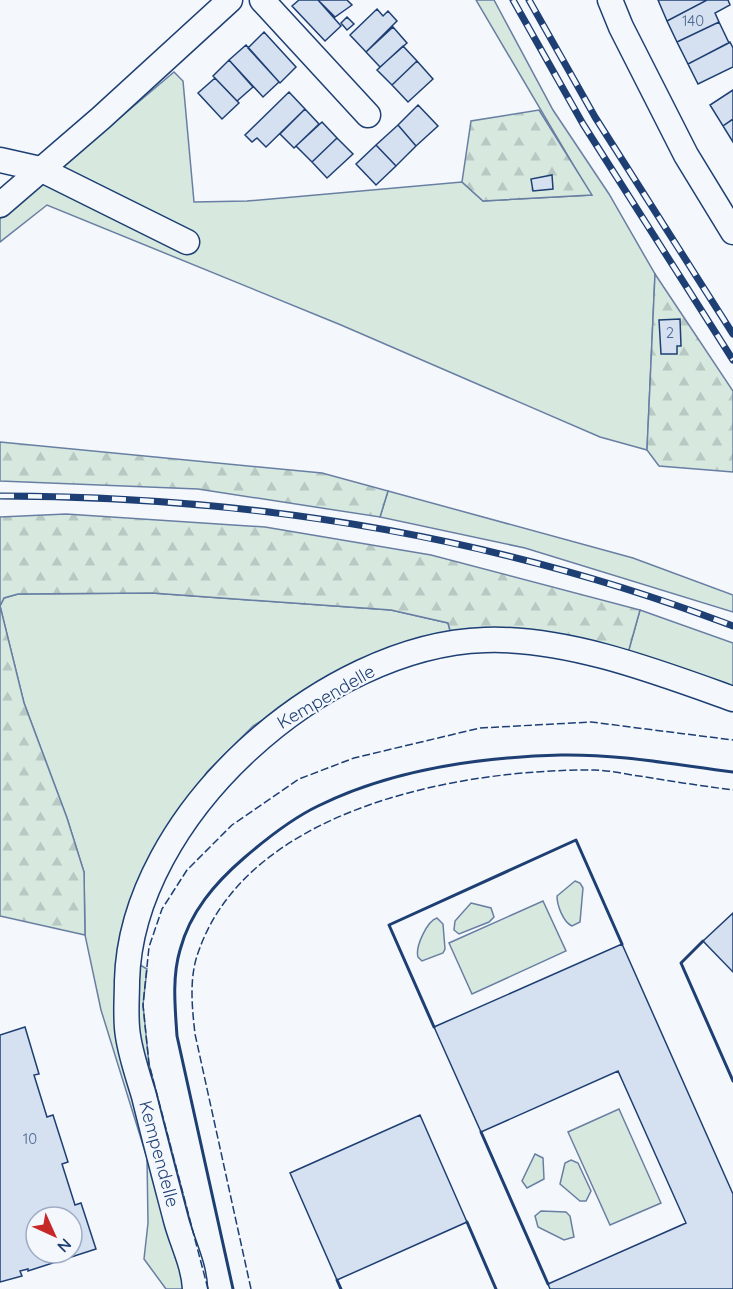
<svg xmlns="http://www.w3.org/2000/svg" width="733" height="1289" font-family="Quicksand,sans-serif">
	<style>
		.grass { fill: #d7e8df; stroke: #687fa3; stroke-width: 1.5 }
		.forest { fill: url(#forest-firs); stroke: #687fa3; stroke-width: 1.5 }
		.building { fill: #d5e0f0; stroke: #1d3f73; stroke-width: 1.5; fill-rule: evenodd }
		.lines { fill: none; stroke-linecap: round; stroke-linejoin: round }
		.street-casing { stroke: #1d3f73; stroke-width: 27 }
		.street { stroke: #f4f7fb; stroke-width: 24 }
		.rail-casing { stroke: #1d3f73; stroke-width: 7 }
		.rail { stroke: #f4f7fb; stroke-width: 4.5; stroke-dasharray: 14; stroke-linecap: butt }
		.fence { stroke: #1d3f73; stroke-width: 1.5; stroke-dasharray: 8 3; stroke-linecap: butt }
		.wall { stroke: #1d3f73; stroke-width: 3 }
		.labels { text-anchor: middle; stroke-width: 4.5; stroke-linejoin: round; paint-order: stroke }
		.number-label { font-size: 15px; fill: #4b6792 }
		.street-label { font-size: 18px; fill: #1d3f73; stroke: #f4f7fb }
	</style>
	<defs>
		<pattern id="forest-firs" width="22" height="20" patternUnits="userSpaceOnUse" patternTransform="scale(1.5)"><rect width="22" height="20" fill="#d7e8df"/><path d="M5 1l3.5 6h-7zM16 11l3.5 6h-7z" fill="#b8c8c3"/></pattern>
	</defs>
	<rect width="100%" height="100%" fill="#f4f7fb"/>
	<path class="grass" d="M476,0H494L553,110L609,194L655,274L647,450L600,437L341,325L47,205L0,242V219L174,72L183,81L194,202L247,201L462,182L483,201L591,195Z
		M388,491L633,558L733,595V612L525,548L380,517Z
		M152,593L391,610L448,623L451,634L319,685L253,726L207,772L176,820L123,955L147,969L143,1005L149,1064L208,1289H166L144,1259L148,1223L147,1158L101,1010L85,935L84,872L67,818L24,703L0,606L4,598L18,594Z
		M640,610L733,643V688L628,653Z
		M575,881L580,883L583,888L580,922L572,926C563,922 557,905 557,896Z
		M543,901L566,951L472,994L449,943Z
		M471,903L491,908L494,917L489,922L459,934L454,930L455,921Z
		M437,918L443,924L445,949L443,953L422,961L418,957C415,947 427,921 437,918Z
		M619,1109L661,1203L610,1225L568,1132Z
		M535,1154L543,1158L544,1179L527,1188L522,1181Z
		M571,1160L578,1163L591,1191L586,1201H580L560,1184L565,1163Z
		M541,1211L566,1212L570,1216L574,1237L564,1240L538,1227L535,1216Z"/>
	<path class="forest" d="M539,110L592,195L483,201L462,182L471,121Z
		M655,274L733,391V472L659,466L647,450Z
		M0,442L322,473L388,491L380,517L198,489L0,481Z
		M66,514L265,527L431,555L640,610L628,653L451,634L448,623L391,610L152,593L18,594L4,598L0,606L24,703L67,818L84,872L85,935L0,916V517Z"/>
	<path class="building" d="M299,0H318L341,26L325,41L292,6Z
		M318,0H347L352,5L335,17Z
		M658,0H707L667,21Z
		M707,0H728L730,5L715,13L719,22L677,42L667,21Z
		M377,9L383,16L388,11L397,21L366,52L350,35Z
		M347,17L354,24L347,30L341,23Z
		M719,22L729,43L688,64L677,42Z
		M393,27L407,43L380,67L366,52Z
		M264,32L296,67L280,83L248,48Z
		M730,42L733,48V67L698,84L688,64Z
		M246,45L279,82L263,97L229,60Z
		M403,46L417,61L392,85L377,70Z
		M229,60L253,87L237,101L213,76Z
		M417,61L433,79L408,102L392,85Z
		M215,78L239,103L222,119L198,93Z
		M733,90V119L723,126L710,105Z
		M289,92L305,109L266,147L257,138L252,142L245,135Z
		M418,105L438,126L416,146L398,125Z
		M305,109L319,124L294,148L280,134Z
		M733,119V142L723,126Z
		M322,122L337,138L312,162L296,146Z
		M398,125L416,146L396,166L376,145Z
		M337,138L353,154L327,178L312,162Z
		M376,145L396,166L376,185L356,164Z
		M552,175L553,189L533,191L531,179Z
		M680,319L681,346H677V354H661L659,320Z
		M733,913V972L703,941Z
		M622,944L733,1194V1289H550L548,1284L686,1223L618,1071L481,1132L434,1027Z
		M25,1027L39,1074L34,1075L47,1117L53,1115L68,1162L62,1164L75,1205L81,1203L96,1249L28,1271V1269L20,1271L22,1276L0,1282V1035ZM36,1217H72V1253H36Z
		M420,1115L467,1222L337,1280L290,1173Z"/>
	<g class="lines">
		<defs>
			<path id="street" d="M262,0L368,115
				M610,0L621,27L686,155L733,232
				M0,160L40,169L187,242
				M0,205L101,118L230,0
				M195,1289C194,1265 182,1243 176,1220C165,1178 154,1137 144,1096C138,1076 131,1056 128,1036C125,1019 127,999 127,981C131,815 324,645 485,640C566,637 658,672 733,699"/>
		</defs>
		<use href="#street" class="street-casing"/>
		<use href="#street" class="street"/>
		<defs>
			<path id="rail" d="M513,0L583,124L733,360
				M529,0L595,117L733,334
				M0,496C250,496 499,537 733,626"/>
		</defs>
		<use href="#rail" class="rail-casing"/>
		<use href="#rail" class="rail"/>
		<path class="fence" d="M208,1289L149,1064L143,1005L149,947L162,909L187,870L232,825L299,779L354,758L480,728L591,722L733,740
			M251,1289L195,1034C192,1007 189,978 198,953C247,808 460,769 594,770C608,770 624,774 639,776C670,781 702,786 733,790"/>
		<path class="wall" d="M703,941L681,963L733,1081
			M434,1027L389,925L576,840L622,944
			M481,1132L548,1284
			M467,1222L496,1289
			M337,1280L341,1289
			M233,1289L177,1036C175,1007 172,977 180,950C190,912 215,883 244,858C266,839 291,819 318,806C391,770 481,757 561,755C619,754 676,765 733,772"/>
	</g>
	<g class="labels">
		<g class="number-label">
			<text x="693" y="26">140</text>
			<text x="670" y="338">2</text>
			<text x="30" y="1144">10</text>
		</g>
		<g class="street-label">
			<text transform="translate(326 697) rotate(-30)" y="6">Kempendelle</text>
			<text transform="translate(159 1154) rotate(75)" y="6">Kempendelle</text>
		</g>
	</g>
	<g transform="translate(54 1235) rotate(135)"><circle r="28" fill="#f4f7fb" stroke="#9eadc5" stroke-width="1.5"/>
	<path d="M0-4.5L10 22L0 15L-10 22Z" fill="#c62828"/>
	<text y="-9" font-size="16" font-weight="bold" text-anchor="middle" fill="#1d3f73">N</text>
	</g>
</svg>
